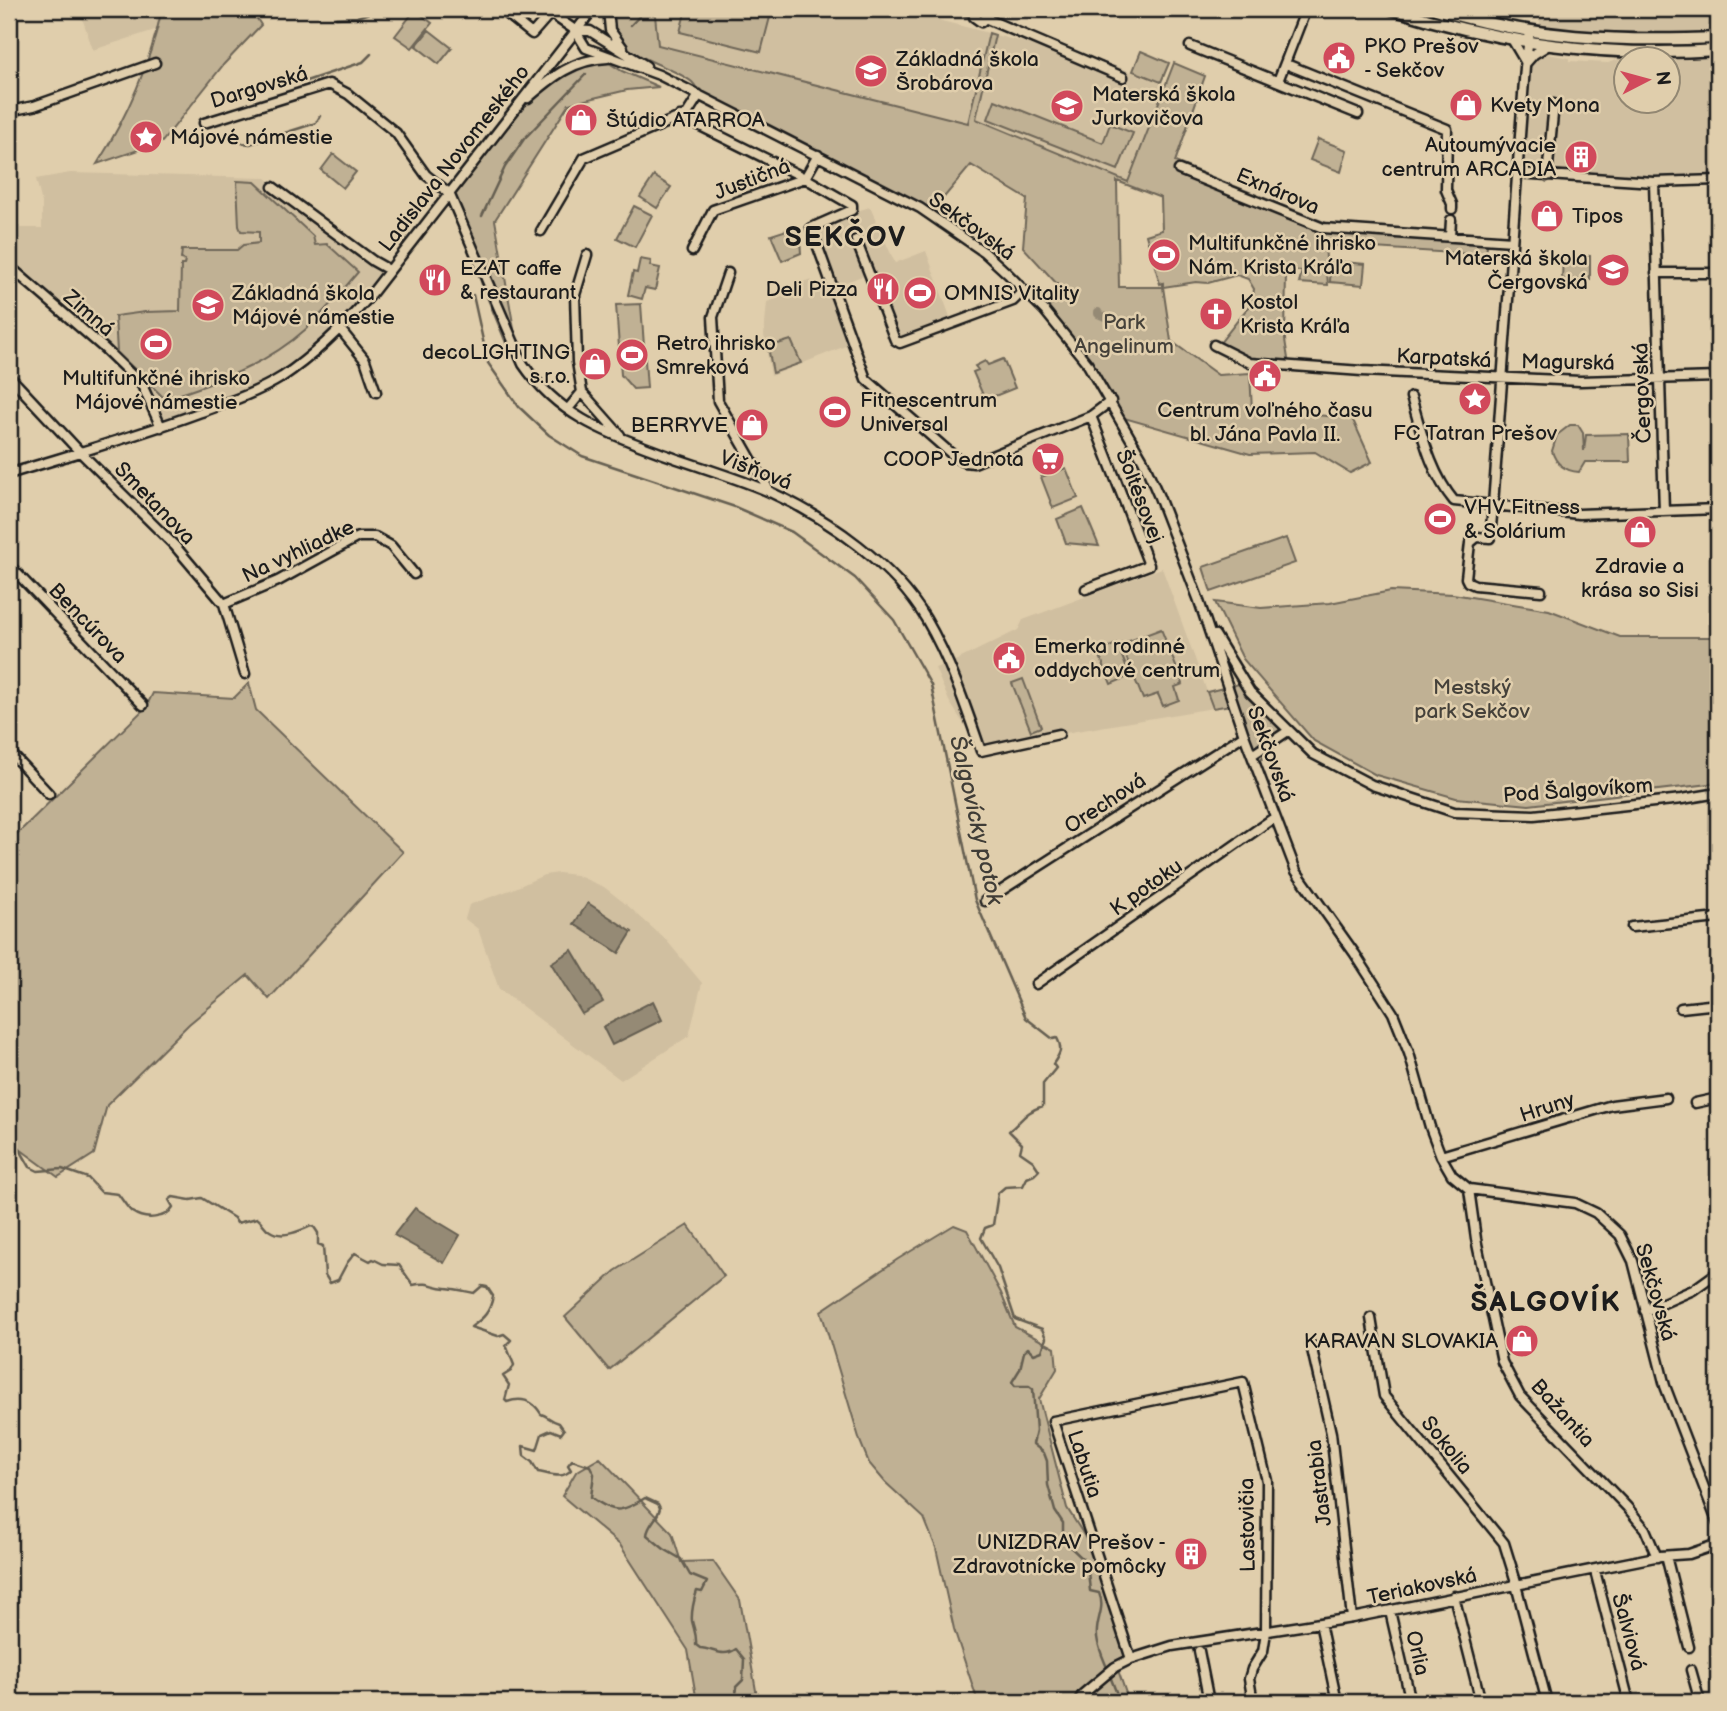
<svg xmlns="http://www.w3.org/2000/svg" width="1727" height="1711" font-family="'Balsamiq Sans',sans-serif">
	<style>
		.built { fill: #d0bfa0; fill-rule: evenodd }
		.green { fill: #c0b194; stroke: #6e6658; stroke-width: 2; fill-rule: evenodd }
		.water { fill: #958a75; stroke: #655e51; stroke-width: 2 }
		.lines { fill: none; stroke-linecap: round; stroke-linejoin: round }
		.stream { stroke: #655e51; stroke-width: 2.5 }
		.canal { stroke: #958a75; stroke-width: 8 }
		.minor-casing { stroke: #1c1c1c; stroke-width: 13 }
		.major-casing { stroke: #1c1c1c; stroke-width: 15 }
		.minor { stroke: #e0ceac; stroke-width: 8 }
		.major { stroke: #e0ceac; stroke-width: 10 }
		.labels { text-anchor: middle; stroke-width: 5; stroke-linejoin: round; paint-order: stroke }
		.poi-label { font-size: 21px; fill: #1c1c1c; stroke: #e0ceac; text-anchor: start }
		.street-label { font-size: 21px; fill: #1c1c1c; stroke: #e0ceac }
		.park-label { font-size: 21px; fill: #45413a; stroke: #e0ceac }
		.water-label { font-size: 23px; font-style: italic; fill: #403d37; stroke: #e0ceac }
		.district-label { font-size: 28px; font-weight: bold; letter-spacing: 2px; fill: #1c1c1c; stroke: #e0ceac }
	</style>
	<rect width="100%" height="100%" fill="#e0ceac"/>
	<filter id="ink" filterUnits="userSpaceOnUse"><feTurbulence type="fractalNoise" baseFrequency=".0143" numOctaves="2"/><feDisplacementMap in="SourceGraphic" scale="14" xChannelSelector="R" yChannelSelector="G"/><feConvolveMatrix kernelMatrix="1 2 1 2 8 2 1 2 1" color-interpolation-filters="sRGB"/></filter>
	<g filter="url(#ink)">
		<path class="built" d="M79,9H162L158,29L93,50Z
			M661,9H895L989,33L968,123L658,45L655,15Z
			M1540,9H1718V32L1585,34L1540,28Z
			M995,35L1116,66L1165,85L1128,182L975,119Z
			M1548,54L1569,58V61L1608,63L1624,57L1718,56V178L1614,177L1517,173L1532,61L1537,57ZM1626,60H1668V102H1626Z
			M70,173L266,178L339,239L389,272L352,317L280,378L163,426L139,384L9,261V226H20V228H42V203L36,179Z
			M870,207L895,263L926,251L953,325L895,346L867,274L831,288L811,228L823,221Z
			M809,280L825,286L848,345L771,376L764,335L767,302L781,297L796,284Z
			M1162,568L1213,708L1059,734L981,751L949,701L935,668L957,660L1018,630L1023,620Z
			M559,873L576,875L604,887L627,905L667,941L702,983L689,1036L621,1080L499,989L478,929L465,919L469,905L513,889L544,875Z"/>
		<path class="green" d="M162,9H251L261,25L224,64L162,142L97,164C127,117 150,63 162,9Z
			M613,9H661L655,15L658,45L968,123L989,33L995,35L976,119L1128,182L1174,63L1205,76L1175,162L1334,226L1488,237L1486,255L1325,245L1328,285L1299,283L1302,271L1286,270L1285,340L1289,365L1254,359L1220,343L1252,302L1254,289L1248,279L1237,275L1208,283L1196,282L1163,287L1171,341L1218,375L1250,373L1252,410L1352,418L1372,462L1350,473L1315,452L1250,454L1124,418L1090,363L1045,311L1057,297V284L1023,247L1027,199L971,165L930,214L701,96C699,92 696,86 692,82C667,61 601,56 613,9ZM1117,181L1161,198L1162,230L1146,235L1160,284L1163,283V287H1119Z
			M686,9H734L770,17L761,52L680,32Z
			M415,10L432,23L412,48L395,36Z
			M429,30L452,48L439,64L416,46Z
			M1141,51L1169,63L1161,82L1133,71Z
			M601,58L622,71L659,87L627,90L569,104L495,220L515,335L511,355L482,285L465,227L446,193L538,92L569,69Z
			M995,100L1103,143L1110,124L1133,133L1118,170L988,119Z
			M1318,139L1347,150L1341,172L1310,160Z
			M333,154L356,172L343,188L321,170Z
			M654,176L671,187L657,208L640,197Z
			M237,181L255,182L313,236L315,245L327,244L358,272C342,291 325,312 306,329C266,365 216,383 165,399L117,352L115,316L145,312L180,311L181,265H184L185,260L181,259L182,250H237L243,245L259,243V232L241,231L239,226Z
			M634,206L652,215L635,247L617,238Z
			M799,226L801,253L782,261L771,235Z
			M1563,256H1590V280L1562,279Z
			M640,259L651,261L650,266L660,268L655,290L645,288L642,299L628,295L633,272L637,273Z
			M1331,261L1365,264L1363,285L1330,282Z
			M641,304L647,388L633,389L621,375L616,305Z
			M791,340L801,363L773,373L768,347Z
			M1003,359L1015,388L985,400L973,372L978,370L975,366L985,361L988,365Z
			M1570,425H1578L1583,433L1584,451L1586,435L1629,434L1630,462H1585L1579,472C1565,471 1556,465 1552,451L1557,435Z
			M1066,468L1078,498L1053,508L1041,477Z
			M1083,508L1099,546L1066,543L1057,519Z
			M1286,538L1295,563L1211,592L1203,567Z
			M1391,591L1453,594L1549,610L1620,637H1718V783L1529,805L1456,798L1376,775L1314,741L1243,659L1215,602L1261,608L1330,603Z
			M1161,629L1183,684L1175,687L1179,700L1163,706L1158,694L1143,699L1121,644Z
			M1117,644L1130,676L1111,684L1098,651Z
			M1023,679L1041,727L1031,731L1012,683Z
			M1247,682L1288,730L1278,739L1257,765L1237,704L1213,708L1207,692Z
			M249,683L256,710L403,852L269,999L248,975L189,1024L107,1105L94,1154L58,1177L9,1141V842L146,707L153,693L234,698Z
			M688,1225L724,1276L609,1370L565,1317L615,1271Z
			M954,1225L967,1230L1001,1293L1015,1327L1055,1348L1057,1369L1039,1399L1067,1508L1091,1546L1118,1625L1136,1660L1118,1670L1129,1702H978L954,1629L936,1548L924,1518L885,1482L869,1463L860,1441L821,1311L898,1259Z
			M600,1458L672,1533L681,1562L713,1561L740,1600L758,1702H697L688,1650L620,1545L562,1496L576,1472Z"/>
		<path class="water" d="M588,903L632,932L619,953L574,924Z
			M572,950L603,1002L582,1014L551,963Z
			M653,1001L662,1020L612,1045L603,1027Z
			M415,1208L460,1235L444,1263L394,1235Z"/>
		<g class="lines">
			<path class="stream" d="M336,18L357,17L381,9
				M631,25L646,9
				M290,80L303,82L363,62L371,54
				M242,143L250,144L316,123L320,116
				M482,216L505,167L524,139L586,74
				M473,295L488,363L519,407L549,435L582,456L735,507L792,532L855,578L894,620L931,685L975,900L1026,1018L1053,1039L1057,1038C1063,1049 1060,1054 1053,1064L1056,1068L1043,1084V1106C1024,1112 1023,1120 1009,1131L1022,1144L1020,1152L1033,1161L1039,1170L1034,1175L1027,1178L1023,1186L1005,1187L998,1193L993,1225L985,1228L981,1238L998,1268L1015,1319L1042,1329L1046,1338L1042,1351L1034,1354L1028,1348L1024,1352L1020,1369L1012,1382L1015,1386H1029L1033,1389L1036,1431L1033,1444L1044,1453L1047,1461L1048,1485L1055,1511L1063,1523V1540L1083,1559L1088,1571L1090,1591L1099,1593C1106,1609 1095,1620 1097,1637C1098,1648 1104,1660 1108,1670
				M9,1141L19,1148L30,1167L38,1171L62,1169L88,1178L101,1192L118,1194C122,1199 127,1208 132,1212C145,1221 166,1219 173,1207L169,1200L173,1197L190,1200L202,1198L234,1218L237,1223L257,1218C263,1222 264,1228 270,1231C282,1239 300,1231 311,1226L314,1227L318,1233V1244L323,1246L325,1275L330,1283L338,1280L347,1263L355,1253L370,1261L373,1259L383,1264L399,1265L413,1285C430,1281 432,1287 446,1288C456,1289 464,1291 474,1293L482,1286L487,1287L493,1296C490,1312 484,1318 471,1327L498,1336L504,1334L511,1340L506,1345L514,1365L511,1371L503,1376L509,1385L505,1400L507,1402C521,1397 533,1400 541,1414C548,1416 551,1421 559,1423L564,1430L561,1434L551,1430L542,1434L537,1450L523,1446L524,1456L532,1462L538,1472C550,1474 562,1480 571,1470L568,1465L572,1460L590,1466L594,1474L591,1497C614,1514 621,1513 645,1498L658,1504L660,1508C658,1519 648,1524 647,1535L664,1549L681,1559L690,1575L707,1582L702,1592L697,1591C694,1599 691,1613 692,1621C694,1630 697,1635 696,1645L700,1648C714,1649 723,1658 736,1649L744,1659L743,1680L736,1687L737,1702
				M1110,1676L1120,1702"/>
			<path class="canal" d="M1098,312V314L1105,317"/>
			<defs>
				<path id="minor" d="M501,9L532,34L554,9
					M608,9L610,30L623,48
					M959,9L975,12
					M979,9L974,17L981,22L988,16L983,9
					M550,13L575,30
					M987,19L1123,77
					M575,30L586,48L659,75L920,208L984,252L1008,274L1045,311L1087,363L1143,460L1159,497L1198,598L1244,735L1296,871L1355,954L1393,1013L1409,1053L1430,1127L1441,1156L1452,1175L1469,1189L1575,1203L1596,1213L1620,1235L1633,1261L1665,1386L1718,1524
					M575,30L590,31L646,66
					M1530,31L1525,67L1493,505L1579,514L1718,509
					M1513,41L1526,63
					M1190,46L1358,114
					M1526,63L1534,54L1547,46
					M1286,64L1447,129L1446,190L1452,204V209
					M1278,81L1306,9
					M528,98C552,77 574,59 608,58
					M9,111L34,106L155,63
					M680,116L805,178L852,205V210L811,228L866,379L955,457L964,462L974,463L1091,416L1111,401
					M204,123L329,84L348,94L396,133L426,175L449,193L523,364C557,414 603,432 658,452C695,466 736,477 772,493C829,519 894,565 926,619C950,660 966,707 981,751L1059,734
					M1179,170L1323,228L1512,241
					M1517,173L1654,182L1718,180
					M1547,176L1554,104
					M1654,182L1664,511
					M273,187L373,261L389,270
					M541,231L584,158L687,114L699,95
					M1450,237L1451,220
					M856,240L895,340L900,343L1013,301L1024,290
					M692,251L713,210L805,178L818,155
					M587,255L575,295L577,362L582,392L620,435
					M9,266L105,349L142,385L161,427
					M728,273L713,317L718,401L770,492
					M1656,273H1718
					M340,329L365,360L376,392
					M1214,345L1250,363L1362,371L1580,381L1718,377
					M9,376L80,452L175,546L224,604L245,674
					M1411,397C1422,433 1430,472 1454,501L1493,505L1490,538L1477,537L1470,543L1466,578L1468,582L1475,585L1541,591
					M568,409L582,392
					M9,474C70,455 133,437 193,415C223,404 255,394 282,377C315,355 343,327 369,297L593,9
					M9,565L143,705
					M1086,589L1149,565L1091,416
					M224,604L278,581L358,537H375L391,546L414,574
					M1215,635L1250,692L1313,754L1372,785L1454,812L1534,815L1682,799L1718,793
					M9,751L49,794
					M1252,755L1288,731
					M985,901L1244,735
					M1632,927L1718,918
					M1036,984L1275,817
					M1681,1008L1718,1004
					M1695,1103L1718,1098
					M1441,1156L1612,1105L1666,1098
					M1469,1189L1476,1239L1502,1362L1520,1396L1627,1507L1645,1529L1657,1557
					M1645,1311L1693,1290L1718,1272
					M1371,1318L1384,1396L1504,1543L1517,1585
					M1311,1345L1331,1433L1352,1618
					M1666,1556L1689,1647
					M1595,1571L1629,1702
					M1516,1585L1547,1702
					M1454,1596L1481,1702
					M1390,1611L1411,1702
					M1320,1623L1337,1702
					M1199,1651L1209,1702
					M1131,1659L1053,1421L1243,1382L1267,1481L1266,1632L1263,1651L1252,1669L1249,1679L1253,1702
					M1691,1670L1700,1702
					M1078,1702L1083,1694L1115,1667L1131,1659L1172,1646L1352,1618L1660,1556L1689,1554L1718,1544"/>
				<path id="major" d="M1392,9C1500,43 1605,58 1718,50
					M1436,9C1531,39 1620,42 1718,38"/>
			</defs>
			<use href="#minor" class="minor-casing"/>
			<use href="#major" class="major-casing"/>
			<use href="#minor" class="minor"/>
			<use href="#major" class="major"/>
		</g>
	</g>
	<defs>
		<symbol id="civic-disc" viewBox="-11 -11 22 22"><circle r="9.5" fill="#d1495b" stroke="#e0ceac"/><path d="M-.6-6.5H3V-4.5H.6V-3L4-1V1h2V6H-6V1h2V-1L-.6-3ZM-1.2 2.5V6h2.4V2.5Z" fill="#fff"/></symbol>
		<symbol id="school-disc" viewBox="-11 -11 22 22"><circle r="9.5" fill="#d1495b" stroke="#e0ceac"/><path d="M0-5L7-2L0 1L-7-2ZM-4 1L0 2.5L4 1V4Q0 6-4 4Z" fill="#fff"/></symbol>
		<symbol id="shop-disc" viewBox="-11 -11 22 22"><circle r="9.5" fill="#d1495b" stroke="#e0ceac"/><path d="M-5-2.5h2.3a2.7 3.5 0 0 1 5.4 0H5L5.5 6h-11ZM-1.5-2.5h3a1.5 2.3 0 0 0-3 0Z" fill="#fff"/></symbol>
		<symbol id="sight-disc" viewBox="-11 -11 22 22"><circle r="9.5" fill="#d1495b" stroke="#e0ceac"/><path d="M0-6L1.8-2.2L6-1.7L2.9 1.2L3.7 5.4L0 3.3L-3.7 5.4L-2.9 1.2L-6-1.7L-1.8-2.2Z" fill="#fff"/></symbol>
		<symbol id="building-disc" viewBox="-11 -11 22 22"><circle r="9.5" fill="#d1495b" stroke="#e0ceac"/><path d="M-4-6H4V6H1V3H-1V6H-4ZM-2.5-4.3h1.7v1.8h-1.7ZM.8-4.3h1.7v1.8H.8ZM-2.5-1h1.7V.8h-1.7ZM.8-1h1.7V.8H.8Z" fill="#fff"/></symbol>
		<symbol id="stadium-disc" viewBox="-11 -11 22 22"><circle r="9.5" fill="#d1495b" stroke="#e0ceac"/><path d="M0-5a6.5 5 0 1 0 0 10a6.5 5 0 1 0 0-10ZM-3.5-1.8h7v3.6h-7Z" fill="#fff"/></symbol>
		<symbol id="restaurant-disc" viewBox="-11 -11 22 22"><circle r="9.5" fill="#d1495b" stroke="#e0ceac"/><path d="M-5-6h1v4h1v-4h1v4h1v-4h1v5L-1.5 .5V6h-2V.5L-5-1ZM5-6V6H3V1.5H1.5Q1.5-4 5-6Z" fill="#fff"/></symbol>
		<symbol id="church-disc" viewBox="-11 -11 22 22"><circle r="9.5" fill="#d1495b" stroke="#e0ceac"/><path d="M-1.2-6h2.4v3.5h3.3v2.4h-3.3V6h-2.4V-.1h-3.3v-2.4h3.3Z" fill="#fff"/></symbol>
		<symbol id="supermarket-disc" viewBox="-11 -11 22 22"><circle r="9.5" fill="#d1495b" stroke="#e0ceac"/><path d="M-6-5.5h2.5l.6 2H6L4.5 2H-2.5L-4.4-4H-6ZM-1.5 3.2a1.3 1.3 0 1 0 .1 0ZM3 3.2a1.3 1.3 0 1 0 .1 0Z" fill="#fff"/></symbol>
	</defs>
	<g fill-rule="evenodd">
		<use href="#civic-disc" x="1320" y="39" width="38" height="38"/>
		<use href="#school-disc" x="852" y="52" width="38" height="38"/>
		<use href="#shop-disc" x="1447" y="86" width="38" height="38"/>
		<use href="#school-disc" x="1048" y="87" width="38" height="38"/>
		<use href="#shop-disc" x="562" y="101" width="38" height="38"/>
		<use href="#sight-disc" x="127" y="118" width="38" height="38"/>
		<use href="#building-disc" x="1562" y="138" width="38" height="38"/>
		<use href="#shop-disc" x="1528" y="197" width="38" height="38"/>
		<use href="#stadium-disc" x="1145" y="236" width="38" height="38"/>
		<use href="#school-disc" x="1594" y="251" width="38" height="38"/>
		<use href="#restaurant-disc" x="416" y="261" width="38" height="38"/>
		<use href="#restaurant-disc" x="864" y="270" width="38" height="38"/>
		<use href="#stadium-disc" x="901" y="274" width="38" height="38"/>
		<use href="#school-disc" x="189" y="286" width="38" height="38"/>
		<use href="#church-disc" x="1197" y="295" width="38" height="38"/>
		<use href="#stadium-disc" x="137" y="325" width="38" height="38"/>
		<use href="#stadium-disc" x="613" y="336" width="38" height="38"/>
		<use href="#shop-disc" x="576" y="345" width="38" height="38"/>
		<use href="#civic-disc" x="1246" y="357" width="38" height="38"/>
		<use href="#sight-disc" x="1456" y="380" width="38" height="38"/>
		<use href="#stadium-disc" x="816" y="393" width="38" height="38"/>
		<use href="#shop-disc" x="733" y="406" width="38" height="38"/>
		<use href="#supermarket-disc" x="1029" y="440" width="38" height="38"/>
		<use href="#stadium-disc" x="1421" y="500" width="38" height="38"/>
		<use href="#shop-disc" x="1621" y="513" width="38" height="38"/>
		<use href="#civic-disc" x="990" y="639" width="38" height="38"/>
		<use href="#shop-disc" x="1503" y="1322" width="38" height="38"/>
		<use href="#building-disc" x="1172" y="1535" width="38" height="38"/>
	</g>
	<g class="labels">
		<g class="poi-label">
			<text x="1364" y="53">PKO Prešov<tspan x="1364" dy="24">- Sekčov</tspan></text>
			<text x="896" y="66">Základná škola<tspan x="896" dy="24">Šrobárova</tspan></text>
			<text x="1092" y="101">Materská škola<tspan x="1092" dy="24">Jurkovičova</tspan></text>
			<text x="1490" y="112">Kvety Mona</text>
			<text x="606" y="127">Štúdio ATARROA</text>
			<text x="170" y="144">Májové námestie</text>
			<text x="1556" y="152" text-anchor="end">Autoumývacie<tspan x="1556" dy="24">centrum ARCADIA</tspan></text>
			<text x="1572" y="223">Tipos</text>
			<text x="1188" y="250">Multifunkčné ihrisko<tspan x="1188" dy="24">Nám. Krista Kráľa</tspan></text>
			<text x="1588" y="265" text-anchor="end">Materská škola<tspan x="1588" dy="24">Čergovská</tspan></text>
			<text x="460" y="275">EZAT caffe<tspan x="460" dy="24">&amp; restaurant</tspan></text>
			<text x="858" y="296" text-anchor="end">Deli Pizza</text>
			<text x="232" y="300">Základná škola<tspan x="232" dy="24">Májové námestie</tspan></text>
			<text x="944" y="300">OMNIS Vitality</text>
			<text x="1240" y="309">Kostol<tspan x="1240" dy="24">Krista Kráľa</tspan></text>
			<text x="656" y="350">Retro ihrisko<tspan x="656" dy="24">Smreková</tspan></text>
			<text x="570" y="359" text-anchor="end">decoLIGHTING<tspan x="570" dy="24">s.r.o.</tspan></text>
			<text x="156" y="385" text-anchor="middle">Multifunkčné ihrisko<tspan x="156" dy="24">Májové námestie</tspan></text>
			<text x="860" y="407">Fitnescentrum<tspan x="860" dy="24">Universal</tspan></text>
			<text x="1265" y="417" text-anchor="middle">Centrum voľného času<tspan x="1265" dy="24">bl. Jána Pavla II.</tspan></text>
			<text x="728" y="432" text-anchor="end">BERRYVE</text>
			<text x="1475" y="440" text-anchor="middle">FC Tatran Prešov</text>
			<text x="1024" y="466" text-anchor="end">COOP Jednota</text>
			<text x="1464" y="514">VHV Fitness<tspan x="1464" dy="24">&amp; Solárium</tspan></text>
			<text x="1640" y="573" text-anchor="middle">Zdravie a<tspan x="1640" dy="24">krása so Sisi</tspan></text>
			<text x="1034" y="653">Emerka rodinné<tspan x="1034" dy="24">oddychové centrum</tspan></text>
			<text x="1498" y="1348" text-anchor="end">KARAVAN SLOVAKIA</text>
			<text x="1166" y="1549" text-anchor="end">UNIZDRAV Prešov -<tspan x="1166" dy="24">Zdravotnícke pomôcky</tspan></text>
		</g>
		<g class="street-label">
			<text transform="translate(259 87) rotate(-17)" y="7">Dargovská</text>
			<text transform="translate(454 158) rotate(-52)" y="7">Ladislava Novomeského</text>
			<text transform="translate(752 179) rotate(-21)" y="7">Justičná</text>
			<text transform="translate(1278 191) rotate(23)" y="7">Exnárova</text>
			<text transform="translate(972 226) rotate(36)" y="7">Sekčovská</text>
			<text transform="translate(89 313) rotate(41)" y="7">Zimná</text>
			<text transform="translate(1444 358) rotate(3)" y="7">Karpatská</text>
			<text transform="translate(1568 362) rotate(1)" y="7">Magurská</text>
			<text transform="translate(1642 393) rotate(-92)" y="7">Čergovská</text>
			<text transform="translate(756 470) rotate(21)" y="7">Višňová</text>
			<text transform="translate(1140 496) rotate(69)" y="7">Šoltésovej</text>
			<text transform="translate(155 503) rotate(46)" y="7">Smetanova</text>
			<text transform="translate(298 551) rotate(-25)" y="7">Na vyhliadke</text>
			<text transform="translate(88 623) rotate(46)" y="7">Bencúrova</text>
			<text transform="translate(1271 754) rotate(70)" y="7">Sekčovská</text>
			<text transform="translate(1578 790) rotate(-4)" y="7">Pod Šalgovíkom</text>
			<text transform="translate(1105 803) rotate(-33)" y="7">Orechová</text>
			<text transform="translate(1146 887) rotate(-35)" y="7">K potoku</text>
			<text transform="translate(1547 1107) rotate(-18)" y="7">Hruny</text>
			<text transform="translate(1656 1292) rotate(74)" y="7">Sekčovská</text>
			<text transform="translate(1563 1413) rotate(48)" y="7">Bažantia</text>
			<text transform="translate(1447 1445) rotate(51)" y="7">Sokolia</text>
			<text transform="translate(1085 1464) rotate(72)" y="7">Labutia</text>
			<text transform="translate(1319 1483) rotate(-97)" y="7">Jastrabia</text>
			<text transform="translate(1247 1525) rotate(-91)" y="7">Lastovičia</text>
			<text transform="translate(1422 1586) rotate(-12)" y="7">Teriakovská</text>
			<text transform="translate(1629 1632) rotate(75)" y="7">Šalviová</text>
			<text transform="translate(1418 1653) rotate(77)" y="7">Orlia</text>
		</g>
		<g class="park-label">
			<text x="1124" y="329">Park<tspan x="1124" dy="24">Angelinum</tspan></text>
			<text x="1472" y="694">Mestský<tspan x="1472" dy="24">park Sekčov</tspan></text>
		</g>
		<g class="water-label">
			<text transform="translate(977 820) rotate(77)" y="8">Šalgovícky potok</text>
		</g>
		<g class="district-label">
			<text x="846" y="246">SEKČOV</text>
			<text x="1546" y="1311">ŠALGOVÍK</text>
		</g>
	</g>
	<rect width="1727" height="1711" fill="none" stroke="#e0ceac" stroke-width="35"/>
	<rect x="18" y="18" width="1692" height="1676" fill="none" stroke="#1c1c1c" stroke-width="2.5" filter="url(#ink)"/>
	<g transform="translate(1647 80) rotate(84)"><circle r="33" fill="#e0ceac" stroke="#928772" stroke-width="2"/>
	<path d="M0-5L12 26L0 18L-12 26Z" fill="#d1495b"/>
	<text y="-10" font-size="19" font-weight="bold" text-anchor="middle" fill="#1c1c1c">N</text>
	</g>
</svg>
